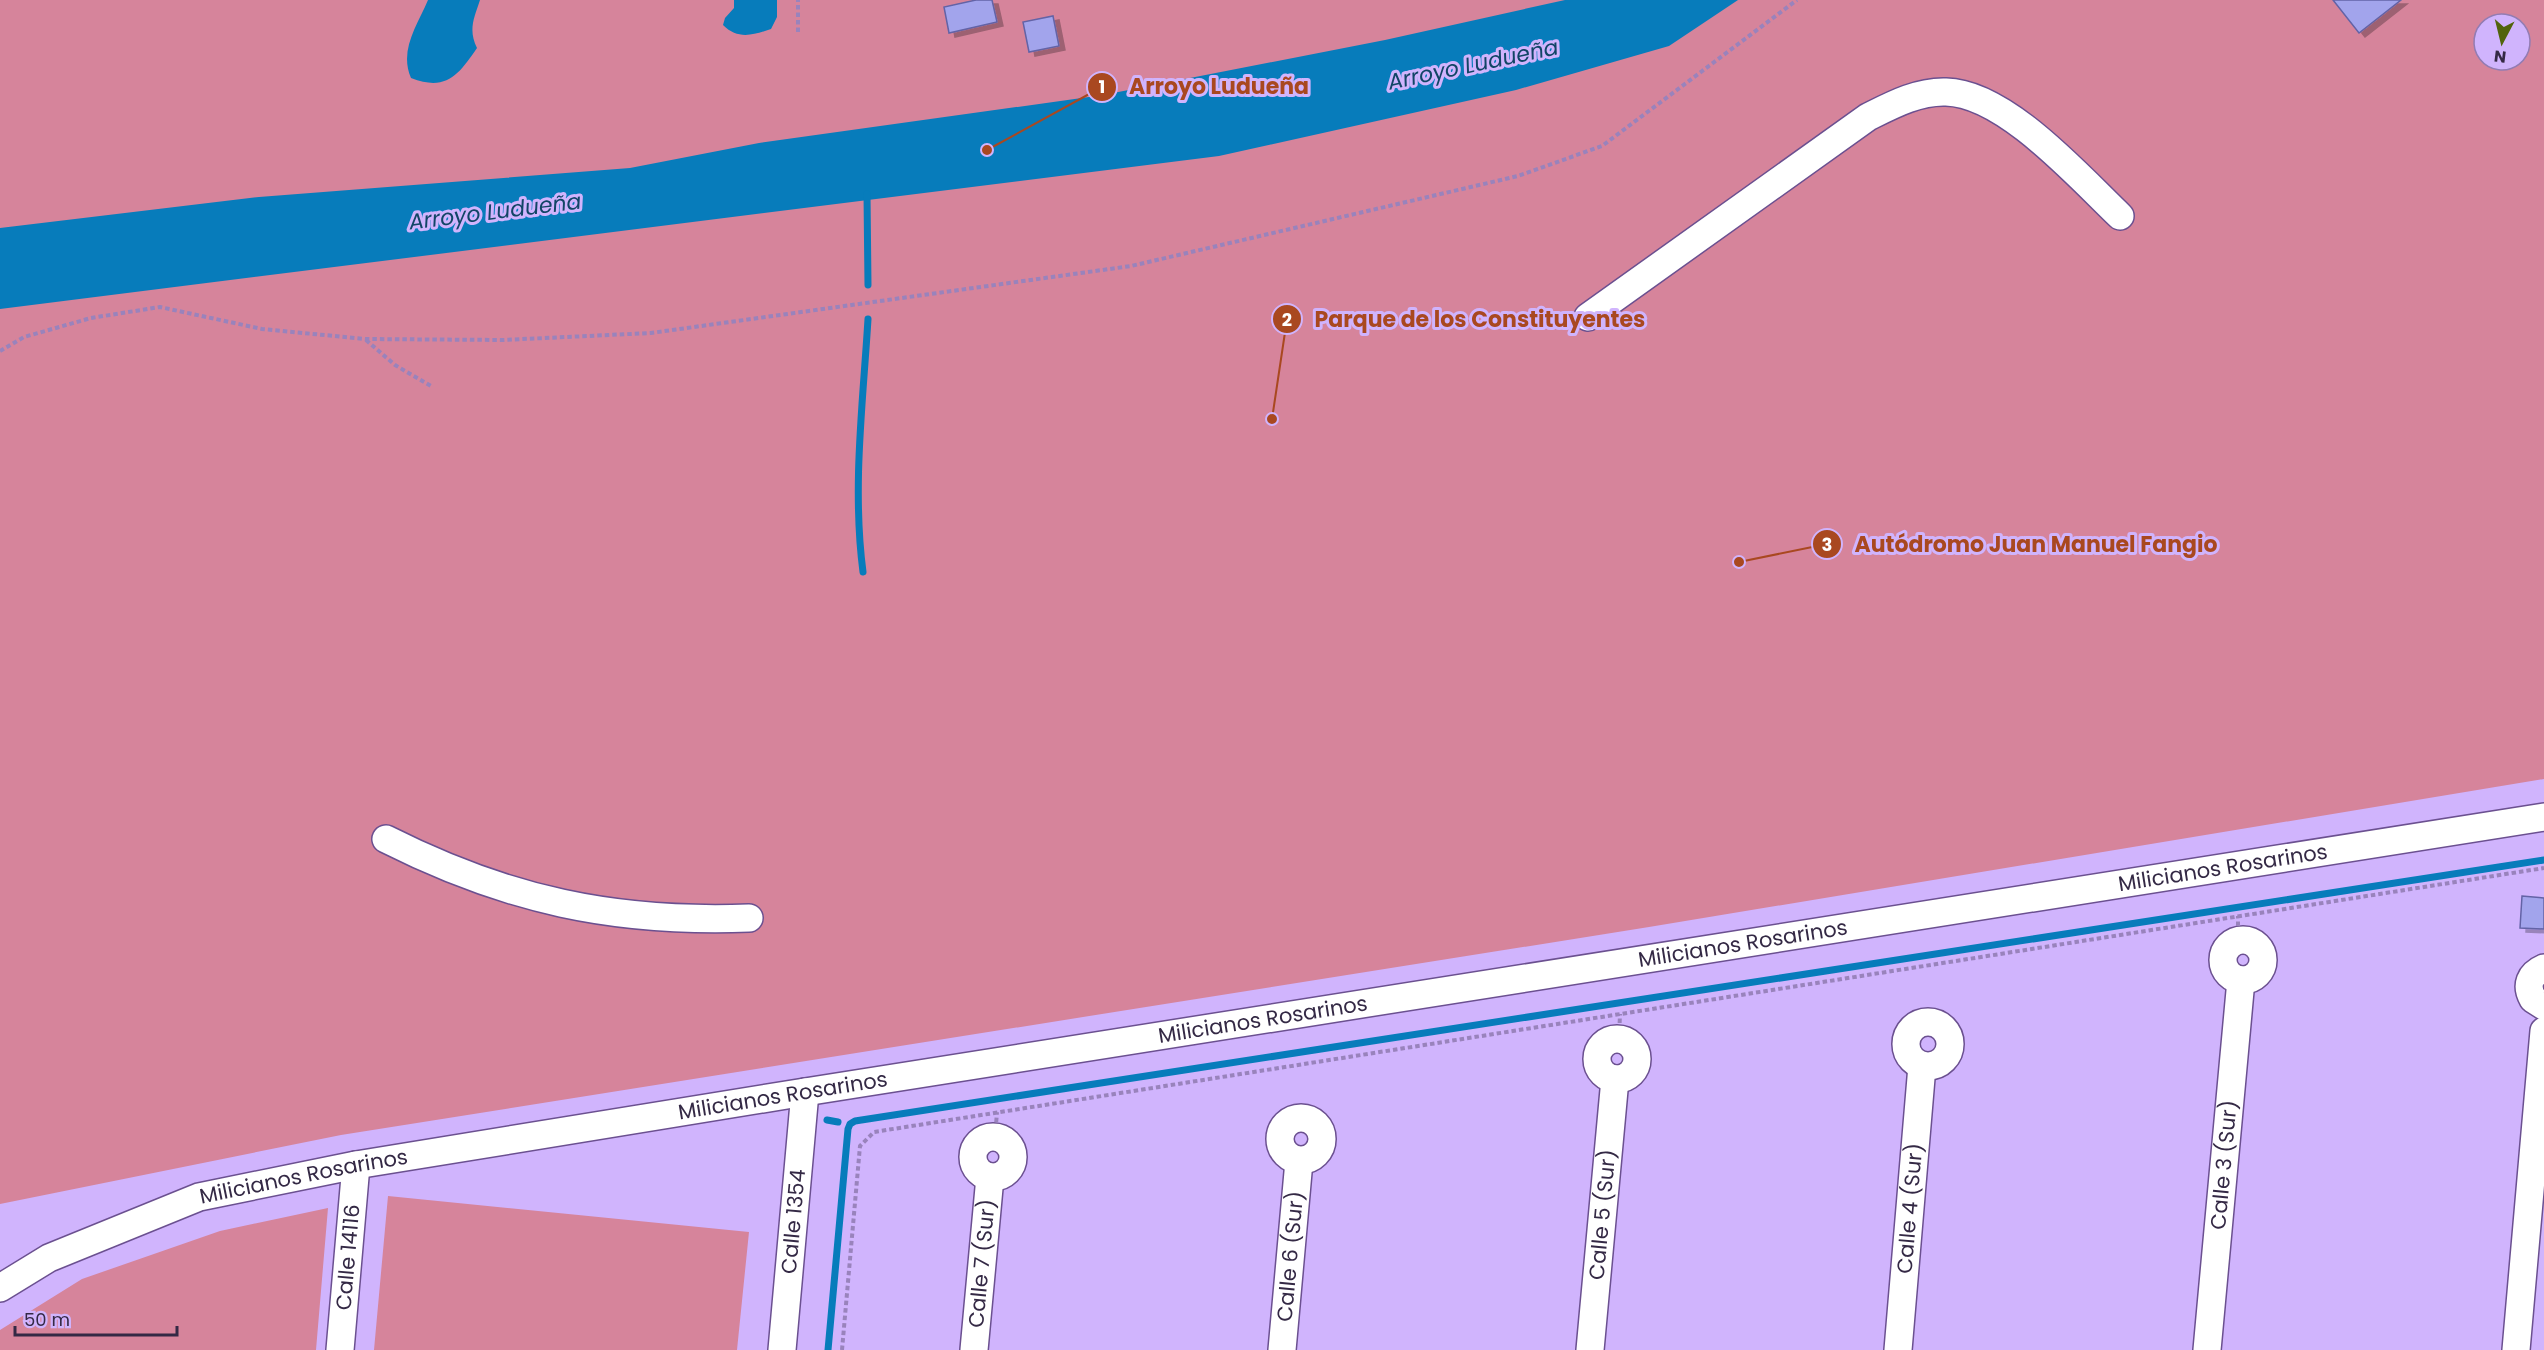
<svg xmlns="http://www.w3.org/2000/svg" width="2544" height="1350" font-family="Poppins,sans-serif">
	<style>
		.green { fill: #d6849b; fill-rule: evenodd }
		.water { fill: #077cbb }
		.lines { fill: none; stroke-linecap: round; stroke-linejoin: round }
		.stream { stroke: #077cbb; stroke-width: 7 }
		.building { fill: #a2a4ec; stroke: #6363a6; stroke-width: 1.5; filter: url(#shadow) }
		.minor-casing { stroke: #6b5090; stroke-width: 30 }
		.path { stroke: #9983bc; stroke-width: 4; stroke-dasharray: 4.5 3; stroke-linecap: butt }
		.minor { stroke: #fff; stroke-width: 27 }
		.labels { text-anchor: middle; stroke-width: 6; stroke-linejoin: round; paint-order: stroke }
		.street-label { font-size: 21px; fill: #342945; stroke: #d0b4fd }
		.water-label { font-size: 22px; font-style: italic; fill: #114566; stroke: #d0b4fd }
		.leader { fill: none; stroke: #a94820; stroke-width: 2 }
		.callout-dot { fill: #a94820; stroke: #d0b4fd; stroke-width: 2 }
		.mark-label { font-size: 18px; text-anchor: middle; font-weight: bold; fill: #fff }
		.callout-label { font-size: 22px; text-anchor: middle; font-weight: bold; fill: #a94820; stroke: #d0b4fd; stroke-width: 6; stroke-linejoin: round; paint-order: stroke }
	</style>
	<defs>
		<filter id="shadow"><feDropShadow dx="6" dy="4" stdDeviation="0" flood-color="#0004"/></filter>
	</defs>
	<rect width="100%" height="100%" fill="#d0b4fd"/>
	<path class="green" d="M0,0H2544V779L1649,927L341,1135L0,1204ZM2484,24H2520V60H2484Z
		M388,1196L749,1232L737,1350H374Z
		M328,1208L316,1350H0V1330L82,1279L220,1231Z"/>
	<path class="water" d="M428,0H480C474,18 468,30 477,48C459,74 447,92 411,78C399,50 417,26 428,0Z
		M734,0H777V17L771,29C753,35 738,40 723,25L725,18L734,8Z
		M1565,0H1738L1669,46L1516,90L1219,156L0,309V228L259,197L630,168L759,143L1103,95L1385,40Z"/>
	<g class="lines">
		<path class="stream" d="M867,194L868,285
			M863,572C852,488 863,402 868,319
			M827,1120L838,1122
			M828,1350L848,1129L850,1124L855,1121L2544,860"/>
	</g>
	<path class="building" d="M976,0H992L997,22L949,33L944,7Z
		M2333,0H2401L2359,33Z
		M1053,16L1059,46L1029,52L1023,22Z
		M2522,896L2544,898V929L2520,928Z"/>
	<g class="lines">
		<defs>
			<g id="minor">
				<path d="M1588,317L1868,117C1892,105 1918,91 1946,92C2005,93 2079,177 2120,216"/>
				<path d="M386,839C507,900 614,923 749,918"/>
				<circle cx="2243" cy="960" r="20"/>
				<path d="M2544,968C2530,974 2525,985 2533,999L2544,1006"/>
				<circle cx="1928" cy="1044" r="22"/>
				<circle cx="1617" cy="1059" r="20"/>
				<circle cx="1301" cy="1139" r="21"/>
				<circle cx="993" cy="1157" r="20"/>
				<path id="s1" d="M0,1288L49,1258L199,1197L356,1165L805,1092L2544,817"/>
				<path id="s2" d="M340,1350L356,1165"/>
				<path id="s3" d="M782,1350L805,1092"/>
				<path id="s4" d="M974,1350L990,1177"/>
				<path id="s5" d="M1282,1350L1299,1161"/>
				<path id="s6" d="M1590,1350L1615,1079"/>
				<path id="s7" d="M1898,1350L1922,1066"/>
				<path id="s8" d="M2207,1350L2241,980"/>
				<path d="M2516,1350L2544,1031"/>
			</g>
		</defs>
		<use href="#minor" class="minor-casing"/>
		<path class="path" d="M798,32V0
			M366,340L395,365L431,386
			M0,351L24,337L91,318L160,307L262,329L365,339L503,340L651,333L1131,266L1518,176L1602,146L1797,0
			M2238,941V916
			M1619,1038L1620,1014
			M995,1137L997,1112
			M842,1350L860,1146L874,1132L2544,868"/>
		<use href="#minor" class="minor"/>
	</g>
	<g class="labels">
		<g class="street-label">
			<text dy="7" stroke="none"><textPath href="#s1" startOffset="2270">Milicianos Rosarinos</textPath></text>
			<text dy="7" stroke="none"><textPath href="#s1" startOffset="1784">Milicianos Rosarinos</textPath></text>
			<text dy="7" stroke="none"><textPath href="#s1" startOffset="1298">Milicianos Rosarinos</textPath></text>
			<text dy="7" stroke="none"><textPath href="#s1" startOffset="812">Milicianos Rosarinos</textPath></text>
			<text dy="7" stroke="none"><textPath href="#s8" startOffset="186">Calle 3 (Sur)</textPath></text>
			<text dy="7" stroke="none"><textPath href="#s1" startOffset="326">Milicianos Rosarinos</textPath></text>
			<text dy="7" stroke="none"><textPath href="#s7" startOffset="142">Calle 4 (Sur)</textPath></text>
			<text dy="7" stroke="none"><textPath href="#s6" startOffset="136">Calle 5 (Sur)</textPath></text>
			<text dy="7" stroke="none"><textPath href="#s3" startOffset="129">Calle 1354</textPath></text>
			<text dy="7" stroke="none"><textPath href="#s5" startOffset="94">Calle 6 (Sur)</textPath></text>
			<text dy="7" stroke="none"><textPath href="#s2" startOffset="93">Calle 14116</textPath></text>
			<text dy="7" stroke="none"><textPath href="#s4" startOffset="87">Calle 7 (Sur)</textPath></text>
		</g>
		<g class="water-label">
			<text transform="translate(1473 64) rotate(-12)" y="8">Arroyo Ludueña</text>
			<text transform="translate(495 211) rotate(-7)" y="8">Arroyo Ludueña</text>
		</g>
	</g>
	<path class="leader" d="M987 150L1102 87M1272 419L1287 319M1739 562L1827 544"/>
	<g class="callout-dot">
		<circle cx="987" cy="150" r="6"/>
		<circle cx="1272" cy="419" r="6"/>
		<circle cx="1739" cy="562" r="6"/>
		<circle cx="1102" cy="87" r="15"/>
		<circle cx="1287" cy="319" r="15"/>
		<circle cx="1827" cy="544" r="15"/>
	</g>
	<g class="mark-label">
		<text x="1102" y="93">1</text>
		<text x="1287" y="326">2</text>
		<text x="1827" y="551">3</text>
	</g>
	<g class="callout-label">
		<text x="1219" y="94">Arroyo Ludueña</text>
		<text x="1480" y="327">Parque de los Constituyentes</text>
		<text x="2036" y="552">Autódromo Juan Manuel Fangio</text>
	</g>
	<g transform="translate(2502 42) rotate(187)"><circle r="28" fill="#d0b4fd" stroke="#927cb3" stroke-width="1.5"/>
	<path d="M0-4.5L10 22L0 15L-10 22Z" fill="#51630c"/>
	<text y="-9" font-size="16" font-weight="bold" text-anchor="middle" fill="#342945">N</text>
	</g>
	<path d="M15 1326v9h162v-9" fill="none" stroke="#342945" stroke-width="3"/>
	<text x="24" y="1326" font-size="18" fill="#342945" stroke="#d0b4fd" stroke-width="4.5" paint-order="stroke">50 m</text>
</svg>
